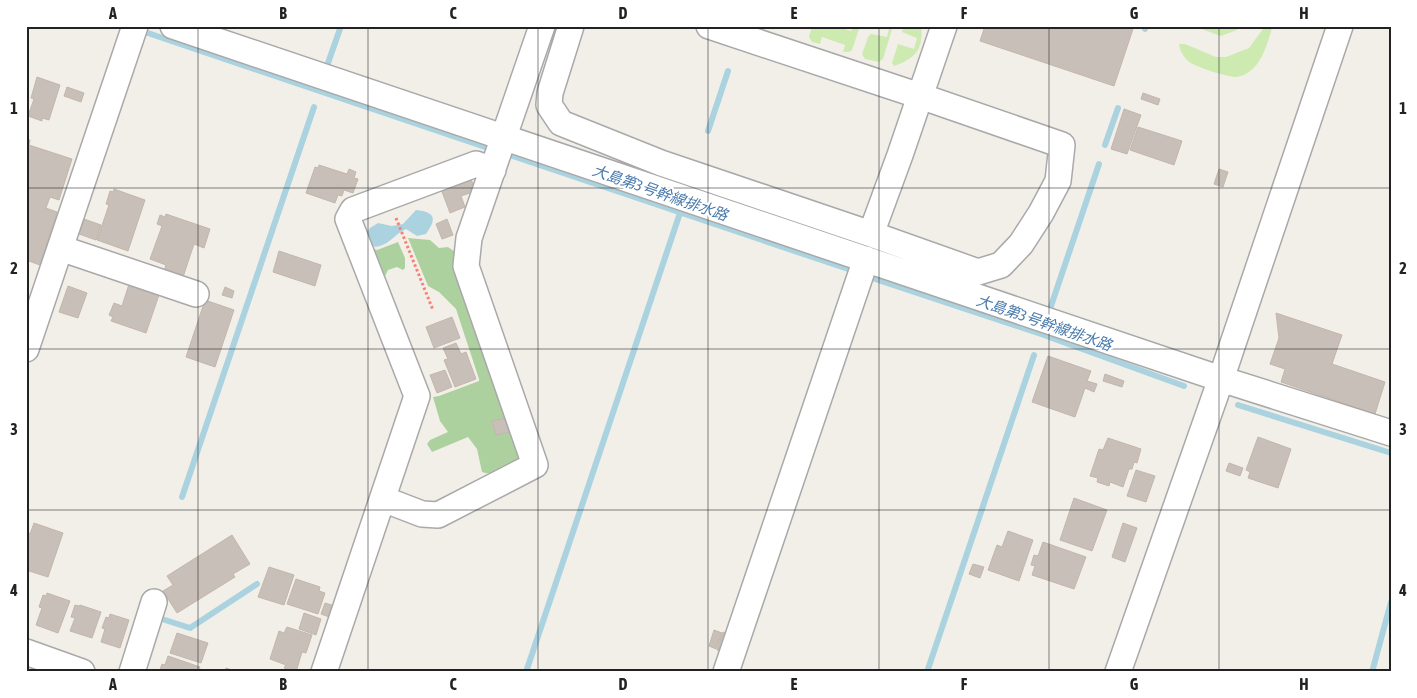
<svg xmlns="http://www.w3.org/2000/svg" width="1417" height="698" font-family="'Asap Condensed','Noto Sans JP',sans-serif">
	<style>
		.grass { fill: #cdebb0 }
		.forest { fill: #add19e }
		.water { fill: #aad3df }
		.lines { fill: none; stroke-linecap: round; stroke-linejoin: round }
		.stream { stroke: #aad3df; stroke-width: 6 }
		.building { fill: #c7bfb8; stroke: #c4b6ab }
		.minor-casing { stroke: #a9a9a9; stroke-width: 28 }
		.path { stroke: #fa8072; stroke-width: 3; stroke-dasharray: 2.5 2.5; stroke-linecap: butt }
		.minor { stroke: #fff; stroke-width: 25 }
		.grid { fill: none; stroke: #222; stroke-width: 1; stroke-opacity: 0.55 }
		.labels { text-anchor: middle; stroke-width: 4.5; stroke-linejoin: round; paint-order: stroke }
		.water-label { font-size: 15px; font-style: italic; fill: #4a7aab; stroke: #fff }
		.neatline { fill: none; stroke: #222; stroke-width: 2 }
		.grid-label { font-size: 16px; text-anchor: middle; font-weight: bold; fill: #222 }
	</style>
	<rect width="100%" height="100%" fill="#f2efe9"/>
	<path class="grass" d="M812,26H835L851,31L853,26H860L852,50L849,52H843L845,45L822,37L820,44L812,42L809,37Z
		M883,26H893L883,59L879,62L865,59L862,54L868,37L871,34L887,37L889,28Z
		M904,26H921C924,49 915,59 894,66L892,63L898,44L914,49L917,38L902,32Z
		M1193,26H1239L1237,30L1221,36Z
		M1265,26H1273C1267,42 1264,61 1250,71C1247,74 1240,77 1236,77C1227,77 1195,67 1188,61C1183,56 1180,51 1179,44H1185L1216,57H1226L1249,48Z"/>
	<path class="forest" d="M408,238L430,240L439,248L448,247L455,252L522,455C515,467 495,477 482,472L477,449L468,437L432,452L427,444L430,440L448,432L440,421L433,397L439,396L479,381V379L456,309L439,292L428,286Z
		M398,242L405,258V268L403,270L397,267L388,270L382,282L372,249L377,250Z"/>
	<path class="water" d="M416,210C437,212 436,220 426,234L417,236L406,229C393,235 390,245 375,247L369,242L366,234L370,228L378,223L392,226L403,224Z"/>
	<g class="lines">
		<path class="stream" d="M1145,29L1146,26
			M139,30L494,150
			M328,63L341,26
			M708,131L728,71
			M1105,145L1118,108
			M504,153L857,272
			M866,276L1041,334L1184,386
			M1051,306L1099,164
			M1238,405L1391,453
			M182,497L314,107
			M159,618L190,628L257,584
			M526,672L680,213
			M927,672L1034,355
			M1372,672L1391,602"/>
	</g>
	<path class="building" d="M985,26H1134L1114,86L980,41Z
		M37,77L60,85L49,120L42,118V121L28,116L34,99L31,98Z
		M67,87L84,93L81,102L64,96Z
		M1143,93L1160,99L1158,105L1141,99Z
		M1124,109L1141,115L1127,154L1111,149Z
		M1138,127L1182,141L1174,165L1130,150Z
		M26,139L30,140L29,145L72,159L59,200L50,197L46,208L57,212L40,265L26,260V199L29,190L26,189Z
		M319,165L347,174L349,169L356,172L354,178L358,179L353,193L344,190L342,196L338,195L335,203L306,193L315,167L318,168Z
		M1219,169L1228,172L1223,187L1214,184Z
		M470,177L476,191L461,196L465,207L450,213L441,189Z
		M114,189L145,200L128,251L97,240L109,205L106,204L110,191L113,192Z
		M166,214L210,229L204,248L194,244L182,280L163,274L166,265L150,259L162,226L157,224L160,215L165,217Z
		M84,219L101,225L96,240L79,234Z
		M447,219L453,235L442,239L436,224Z
		M279,251L321,265L315,286L273,272Z
		M130,281L160,292L146,333L111,321L113,317L109,315L114,303L122,306Z
		M68,286L87,293L78,318L59,312Z
		M225,287L234,291L232,298L222,295Z
		M205,300L234,310L215,367L186,357Z
		M1276,313L1342,335L1332,364L1385,382L1375,414L1281,382L1285,369L1270,364L1279,338Z
		M452,317L460,338L434,348L426,327Z
		M456,343L461,354L466,352L476,379L455,387L444,360L448,359L443,348Z
		M1048,356L1091,371L1087,381L1097,384L1094,392L1085,388L1075,417L1032,402Z
		M445,370L452,387L437,393L430,375Z
		M1105,374L1124,381L1122,387L1103,381Z
		M506,418L510,432L496,435L492,421Z
		M1258,437L1291,449L1278,488L1248,478L1250,472L1246,470Z
		M1108,438L1141,449L1137,463L1134,462L1132,469H1129L1123,487L1110,482L1109,486L1097,482L1098,478L1090,476L1099,449L1103,450Z
		M1229,463L1243,468L1240,476L1226,471Z
		M1136,470L1155,476L1146,502L1127,496Z
		M1074,498L1107,510L1092,551L1060,540Z
		M34,523L63,533L48,577L26,570V532L30,534Z
		M1123,523L1137,528L1125,562L1112,557Z
		M1008,531L1033,540L1019,581L988,570L997,545L1002,547Z
		M232,535L250,564L233,574L235,577L177,613L163,591L173,585L167,576Z
		M1043,542L1086,557L1074,589L1032,575L1035,566L1031,565L1034,555L1038,556Z
		M973,564L984,567L980,578L969,574Z
		M269,567L294,575L284,605L258,597Z
		M296,579L320,587L319,591L325,593L318,614L287,604Z
		M47,593L70,601L58,633L36,625L42,608L39,607L43,595L46,596Z
		M325,603L335,606L332,618L321,614Z
		M75,605L79,606L80,605L101,612L92,638L70,631L75,618L71,617Z
		M304,613L321,619L316,635L299,629Z
		M110,614L129,620L120,648L101,642L105,629L102,628L106,617L109,618Z
		M287,627L312,635L306,653L302,652L296,672L284,668L286,665L270,659L279,631L284,633Z
		M714,630L722,633L716,649L709,646Z
		M723,632L732,635L726,653L717,650Z
		M177,633L208,643L201,663L170,653Z
		M168,656L200,667L198,672H159L162,664L165,665Z
		M226,668L238,672H224Z"/>
	<g class="lines">
		<defs>
			<path id="minor" d="M173,26L1221,379L1391,433
				M571,26L550,93L549,105L561,123L661,163L871,234L900,155L944,26
				M709,26L920,96L1062,145L1058,181L1041,213L1021,244L1001,265L978,272L871,234
				M60,248L196,294
				M26,349L135,26
				M383,499L422,514L438,515L535,465L466,266L469,238L542,26
				M26,652L82,672
				M132,672L154,602
				M324,672L417,396L348,219L353,210L476,164L493,170
				M726,672L866,259
				M1118,672L1221,379L1340,26"/>
		</defs>
		<use href="#minor" class="minor-casing"/>
		<path class="path" d="M396,218L433,310"/>
		<use href="#minor" class="minor"/>
	</g>
	<path class="grid" d="M198,26V672M368,26V672M538,26V672M708,26V672M879,26V672M1049,26V672M1219,26V672M26,188H1391M26,349H1391M26,510H1391"/>
	<g class="labels">
		<g class="water-label">
			<text transform="translate(660 193) rotate(19)" y="5">大島第3号幹線排水路</text>
			<text transform="translate(1044 323) rotate(19)" y="5">大島第3号幹線排水路</text>
		</g>
	</g>
	<rect width="1417" height="698" fill="none" stroke="#ffffff" stroke-width="55"/>
	<rect x="28" y="28" width="1362" height="642" class="neatline"/>
	<g class="grid-label">
		<text x="113" y="19">A</text>
		<text x="283" y="19">B</text>
		<text x="453" y="19">C</text>
		<text x="623" y="19">D</text>
		<text x="794" y="19">E</text>
		<text x="964" y="19">F</text>
		<text x="1134" y="19">G</text>
		<text x="1304" y="19">H</text>
		<text x="14" y="114">1</text>
		<text x="1403" y="114">1</text>
		<text x="14" y="274">2</text>
		<text x="1403" y="274">2</text>
		<text x="14" y="435">3</text>
		<text x="1403" y="435">3</text>
		<text x="14" y="596">4</text>
		<text x="1403" y="596">4</text>
		<text x="113" y="690">A</text>
		<text x="283" y="690">B</text>
		<text x="453" y="690">C</text>
		<text x="623" y="690">D</text>
		<text x="794" y="690">E</text>
		<text x="964" y="690">F</text>
		<text x="1134" y="690">G</text>
		<text x="1304" y="690">H</text>
	</g>
</svg>
